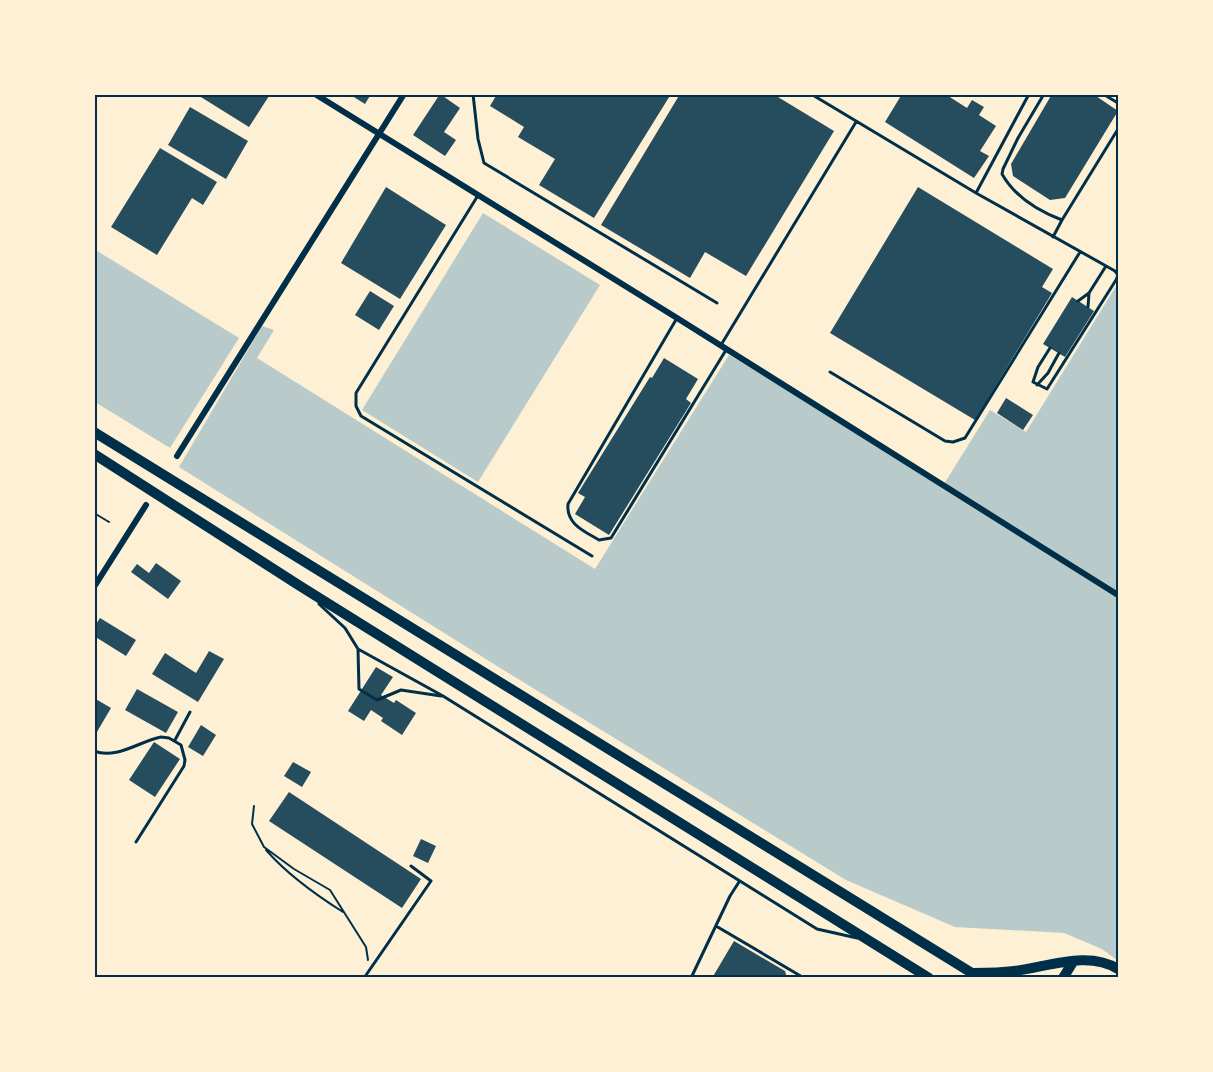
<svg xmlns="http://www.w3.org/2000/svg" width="1213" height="1072" font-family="Literata,serif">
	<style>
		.green { fill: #b9caca }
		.building { fill: #264d5e }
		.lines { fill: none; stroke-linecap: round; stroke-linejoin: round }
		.path { stroke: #003049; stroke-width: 2 }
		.service { stroke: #003049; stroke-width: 3 }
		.minor { stroke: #003049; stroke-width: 6 }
		.motorway { stroke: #003049; stroke-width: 10 }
		.neatline { fill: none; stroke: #003049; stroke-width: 2 }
	</style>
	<rect width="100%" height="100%" fill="#fdf0d5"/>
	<path class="green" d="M483,213L600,285L478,482L362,410Z
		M94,249L239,338L170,448L95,402Z
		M1118,283V961L1102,949L1064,933L955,927L846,880L497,666L179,467L262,326L274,330L257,358L595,569L729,355L944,484L990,410L1026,432Z"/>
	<path class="building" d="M196,94H267L269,96L249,127Z
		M349,94H371L365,104Z
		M440,94L460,108L444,132L456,140L445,156L413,135Z
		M497,94H671L594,218L539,185L555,159L518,137L524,127L490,106Z
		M680,94H773L834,131L746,276L705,252L690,278L601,225Z
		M902,94H945L967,108L972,100L984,107L979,115L996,126L980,151L989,156L974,178L885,122Z
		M1052,94H1093L1118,111L1065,198L1050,200L1013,176L1011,164Z
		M190,107L248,141L226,179L168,145Z
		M160,148L217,182L203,205L192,198L157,255L111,227Z
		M386,187L446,225L400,299L341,263Z
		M918,187L1053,269L1042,287L1052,293L975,420L830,333Z
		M370,291L394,306L379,330L355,315Z
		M1072,297L1094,311L1065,357L1043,344Z
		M664,358L698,379L686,399L691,403L609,535L575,514L585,497L578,493L650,377L652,378Z
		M1006,398L1033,415L1023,430L997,413Z
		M156,563L181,581L168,599L131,572L137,564L149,573Z
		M100,618L136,640L126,656L94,636V627Z
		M209,651L224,659L198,702L152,674L165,653L196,673Z
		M376,667L393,677L381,695L394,703L396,700L416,713L402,735L381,721L383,718L371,710L364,721L348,711Z
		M137,689L178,712L166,733L125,710Z
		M94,698L111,708L94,737Z
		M201,725L216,735L203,756L188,747Z
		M154,742L180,759L155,797L129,780Z
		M293,762L311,772L302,787L284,776Z
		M289,792L421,879L402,908L269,821Z
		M421,839L436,846L428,863L413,856Z
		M734,941L785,971L787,978H712Z"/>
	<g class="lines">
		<path class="path" d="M94,513L109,522
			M254,806L252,824L264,847L294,869L330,890L366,947L368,960
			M266,850C287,874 316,895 343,912"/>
		<path class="service" d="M473,94L478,139L484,163L717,303
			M811,94L976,193L1115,271L1118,275L1116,280L1047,389L1033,382L1038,367L1050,348
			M1044,94L1018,138L1003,169L1002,174C1015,197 1038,211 1062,220
			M1103,94L1118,103
			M976,193L1029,94
			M477,197L356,393V406L361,416L592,556
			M1053,237L1062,220L1118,129
			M1078,301L1089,293L1106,266
			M1088,307L1089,293
			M677,318L568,504C566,524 584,531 599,540L611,538L726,350
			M721,345L856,122
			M830,372L945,441L953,442L965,438L1080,252
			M1037,385L1048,373L1059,353
			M319,604L345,628L358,649L443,696L817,929L857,938
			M358,649L359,689L377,700L401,690L441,696
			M175,740L190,712
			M94,751C116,760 140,741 161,737L169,738L181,745L185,760L184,766L136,842
			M716,926L804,978
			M364,978L431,881L411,866
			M691,978L730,896L739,882"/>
		<path class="minor" d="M315,94L677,318L1118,595
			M177,456L404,94
			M94,587L146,505"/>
		<path class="motorway" d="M94,432L980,978
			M94,454L300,586L929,978
			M973,973C987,973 1000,973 1014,971C1048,967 1088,950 1118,969
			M1063,978L1073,962"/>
	</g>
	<rect width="1213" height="1072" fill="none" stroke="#fdf0d5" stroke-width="192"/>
	<rect x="96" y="96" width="1021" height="880" class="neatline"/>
</svg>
